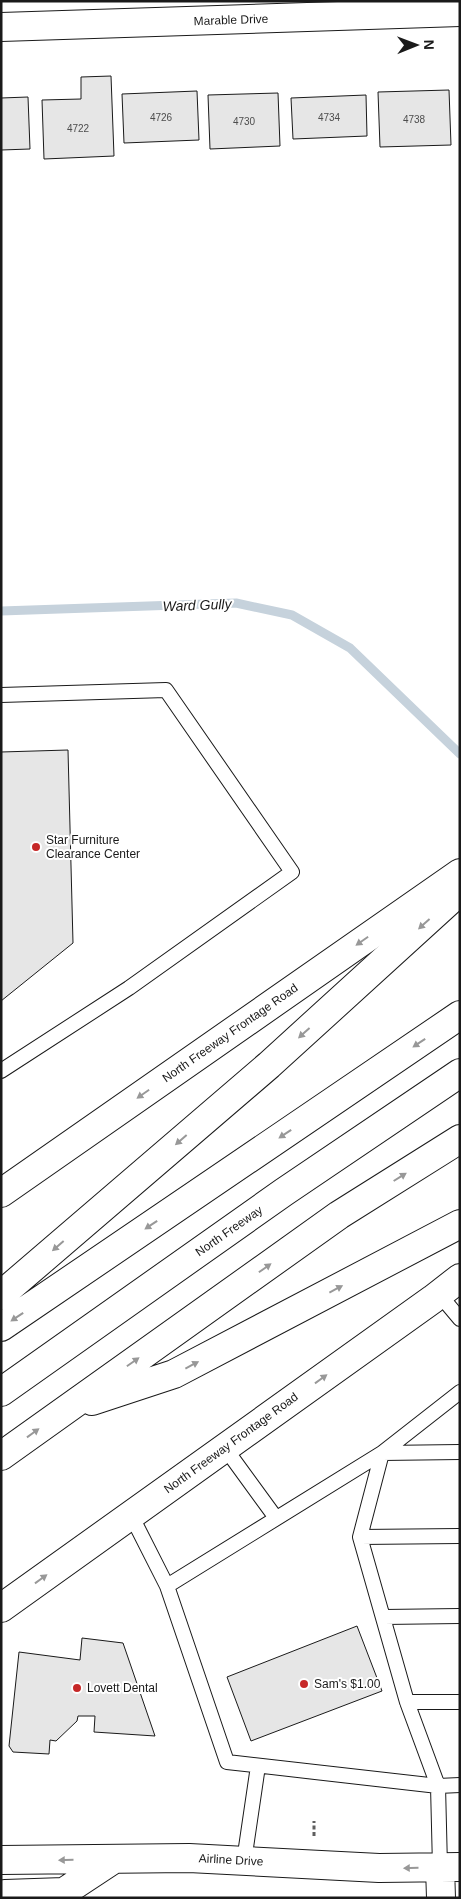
<svg xmlns="http://www.w3.org/2000/svg" width="461" height="1899" font-family="Arial,sans-serif">
	<style>
		.lines { fill: none; stroke-linecap: round; stroke-linejoin: round }
		.stream { stroke: #c6d2dc; stroke-width: 9 }
		.building { fill: #e6e6e6; stroke: #1a1a1a }
		.service-casing { stroke: #1a1a1a; stroke-width: 16 }
		.minor-casing { stroke: #1a1a1a; stroke-width: 30 }
		.secondary-casing { stroke: #1a1a1a; stroke-width: 30 }
		.motorway-casing { stroke: #1a1a1a; stroke-width: 30 }
		.path { stroke: #5f5f5f; stroke-width: 3; stroke-dasharray: 4 2.5; stroke-linecap: butt }
		.service { stroke: #fff; stroke-width: 14 }
		.minor { stroke: #fff; stroke-width: 28 }
		.secondary { stroke: #fff; stroke-width: 28 }
		.motorway { stroke: #fff; stroke-width: 28 }
		.oneway { fill: #989898 }
		.poi-dot { fill: #c62828; stroke: #fff; stroke-width: 2 }
		.labels { text-anchor: middle; stroke-width: 4; stroke-linejoin: round; paint-order: stroke }
		.number-label { font-size: 10px; fill: #4d4d4d }
		.street-label { font-size: 12px; fill: #1a1a1a; stroke: #fff }
		.poi-label { font-size: 12px; fill: #1a1a1a; stroke: #fff; text-anchor: start }
		.water-label { font-size: 14px; font-style: italic; fill: #1a1a1a; stroke: #fff }
	</style>
	<rect width="100%" height="100%" fill="#fff"/>
	<g class="lines">
		<path class="stream" d="M1,611L236,603L292,615L350,648L460,754"/>
	</g>
	<path class="building" d="M111,76L114,156L44,159L42,100L81,99V77Z
		M449,90L451,145L380,147L378,92Z
		M197,91L199,140L124,143L122,94Z
		M278,93L280,146L210,149L208,95Z
		M366,95L367,136L293,139L291,98Z
		M28,97L30,149L1,150V98Z
		M68,750L73,943L1,1001V752Z
		M357,1626L382,1691L251,1741L227,1677Z
		M82,1638L123,1643L155,1736L94,1732L95,1716H78L77,1721L56,1741L50,1740L49,1754L13,1752L9,1746L19,1652L80,1660Z"/>
	<g class="lines">
		<defs>
			<path id="service" d="M1,695L166,690L292,872L129,988L1,1071
				M439,1294L460,1319
				M225,1448L276,1518
				M382,1453L360,1537L407,1702L438,1786L440,1867
				M382,1453L460,1452
				M131,1515L167,1586L227,1762L438,1786L460,1785
				M360,1537L460,1536
				M167,1586L382,1453L460,1392
				M384,1617L460,1616
				M407,1702H460
				M244,1861L258,1766"/>
			<path id="minor" d="M1,27L460,12"/>
			<path id="secondary" d="M1,1193L460,873
				M1,1608L433,1299L460,1278
				M1,1860L189,1858L379,1868L460,1867
				M440,1867L441,1898
				M1,1896L5,1894L64,1892L114,1859"/>
			<path id="motorway" d="M1,1295L269,1065L460,891
				M1,1327L460,1015
				M1,1392L284,1192L460,1073
				M92,1401L174,1374L460,1224
				M1,1456L339,1215L460,1139"/>
		</defs>
		<use href="#service" class="service-casing"/>
		<use href="#minor" class="minor-casing"/>
		<use href="#secondary" class="secondary-casing"/>
		<use href="#motorway" class="motorway-casing"/>
		<path class="path" d="M314,1836V1821"/>
		<use href="#service" class="service"/>
		<use href="#minor" class="minor"/>
		<use href="#secondary" class="secondary"/>
		<use href="#motorway" class="motorway"/>
	</g>
	<defs><path id="oneway-solid" d="M-6-.8H1V-3.2L6.5 0L1 3.2V.8H-6Z" transform="scale(1.25)"/></defs>
	<g class="oneway">
		<use href="#oneway-solid" transform="translate(424 924) rotate(138)"/>
		<use href="#oneway-solid" transform="translate(362 941) rotate(145)"/>
		<use href="#oneway-solid" transform="translate(304 1033) rotate(138)"/>
		<use href="#oneway-solid" transform="translate(419 1043) rotate(146)"/>
		<use href="#oneway-solid" transform="translate(143 1094) rotate(145)"/>
		<use href="#oneway-solid" transform="translate(285 1134) rotate(146)"/>
		<use href="#oneway-solid" transform="translate(181 1140) rotate(139)"/>
		<use href="#oneway-solid" transform="translate(400 1177) rotate(-32)"/>
		<use href="#oneway-solid" transform="translate(151 1225) rotate(146)"/>
		<use href="#oneway-solid" transform="translate(58 1246) rotate(139)"/>
		<use href="#oneway-solid" transform="translate(265 1268) rotate(-35)"/>
		<use href="#oneway-solid" transform="translate(336 1289) rotate(-28)"/>
		<use href="#oneway-solid" transform="translate(17 1317) rotate(146)"/>
		<use href="#oneway-solid" transform="translate(133 1362) rotate(-35)"/>
		<use href="#oneway-solid" transform="translate(192 1365) rotate(-28)"/>
		<use href="#oneway-solid" transform="translate(321 1379) rotate(-36)"/>
		<use href="#oneway-solid" transform="translate(33 1433) rotate(-36)"/>
		<use href="#oneway-solid" transform="translate(41 1579) rotate(-36)"/>
		<use href="#oneway-solid" transform="translate(66 1860) rotate(179)"/>
		<use href="#oneway-solid" transform="translate(411 1868) rotate(179)"/>
	</g>
	<g class="poi-dot">
		<circle cx="36" cy="847" r="5"/>
		<circle cx="304" cy="1684" r="5"/>
		<circle cx="77" cy="1688" r="5"/>
	</g>
	<g class="labels">
		<g class="number-label">
			<text x="161" y="121">4726</text>
			<text x="329" y="121">4734</text>
			<text x="414" y="123">4738</text>
			<text x="244" y="125">4730</text>
			<text x="78" y="132">4722</text>
		</g>
		<g class="street-label">
			<text transform="translate(231 20) rotate(-2)" y="4">Marable Drive</text>
			<text transform="translate(230 1033) rotate(-35)" y="4">North Freeway Frontage Road</text>
			<text transform="translate(229 1231) rotate(-35)" y="4">North Freeway</text>
			<text transform="translate(231 1443) rotate(-36)" y="4">North Freeway Frontage Road</text>
			<text transform="translate(231 1860) rotate(3)" y="4">Airline Drive</text>
		</g>
		<g class="poi-label">
			<text x="46" y="844">Star Furniture<tspan x="46" dy="14">Clearance Center</tspan></text>
			<text x="314" y="1688">Sam's $1.00</text>
			<text x="87" y="1692">Lovett Dental</text>
		</g>
		<g class="water-label">
			<text transform="translate(197 605) rotate(-2)" y="5">Ward Gully</text>
		</g>
	</g>
	<rect width="461" height="1899" fill="none" stroke="#1a1a1a" stroke-width="5"/>
	<g transform="translate(416 45) rotate(89)" stroke="#ffffff" stroke-width="4" paint-order="stroke">
	<path d="M0-4L9 19L0 12L-9 19Z" fill="#1a1a1a"/>
	<text y="-8" font-size="14" font-weight="bold" text-anchor="middle" fill="#1a1a1a">N</text>
	</g>
</svg>
